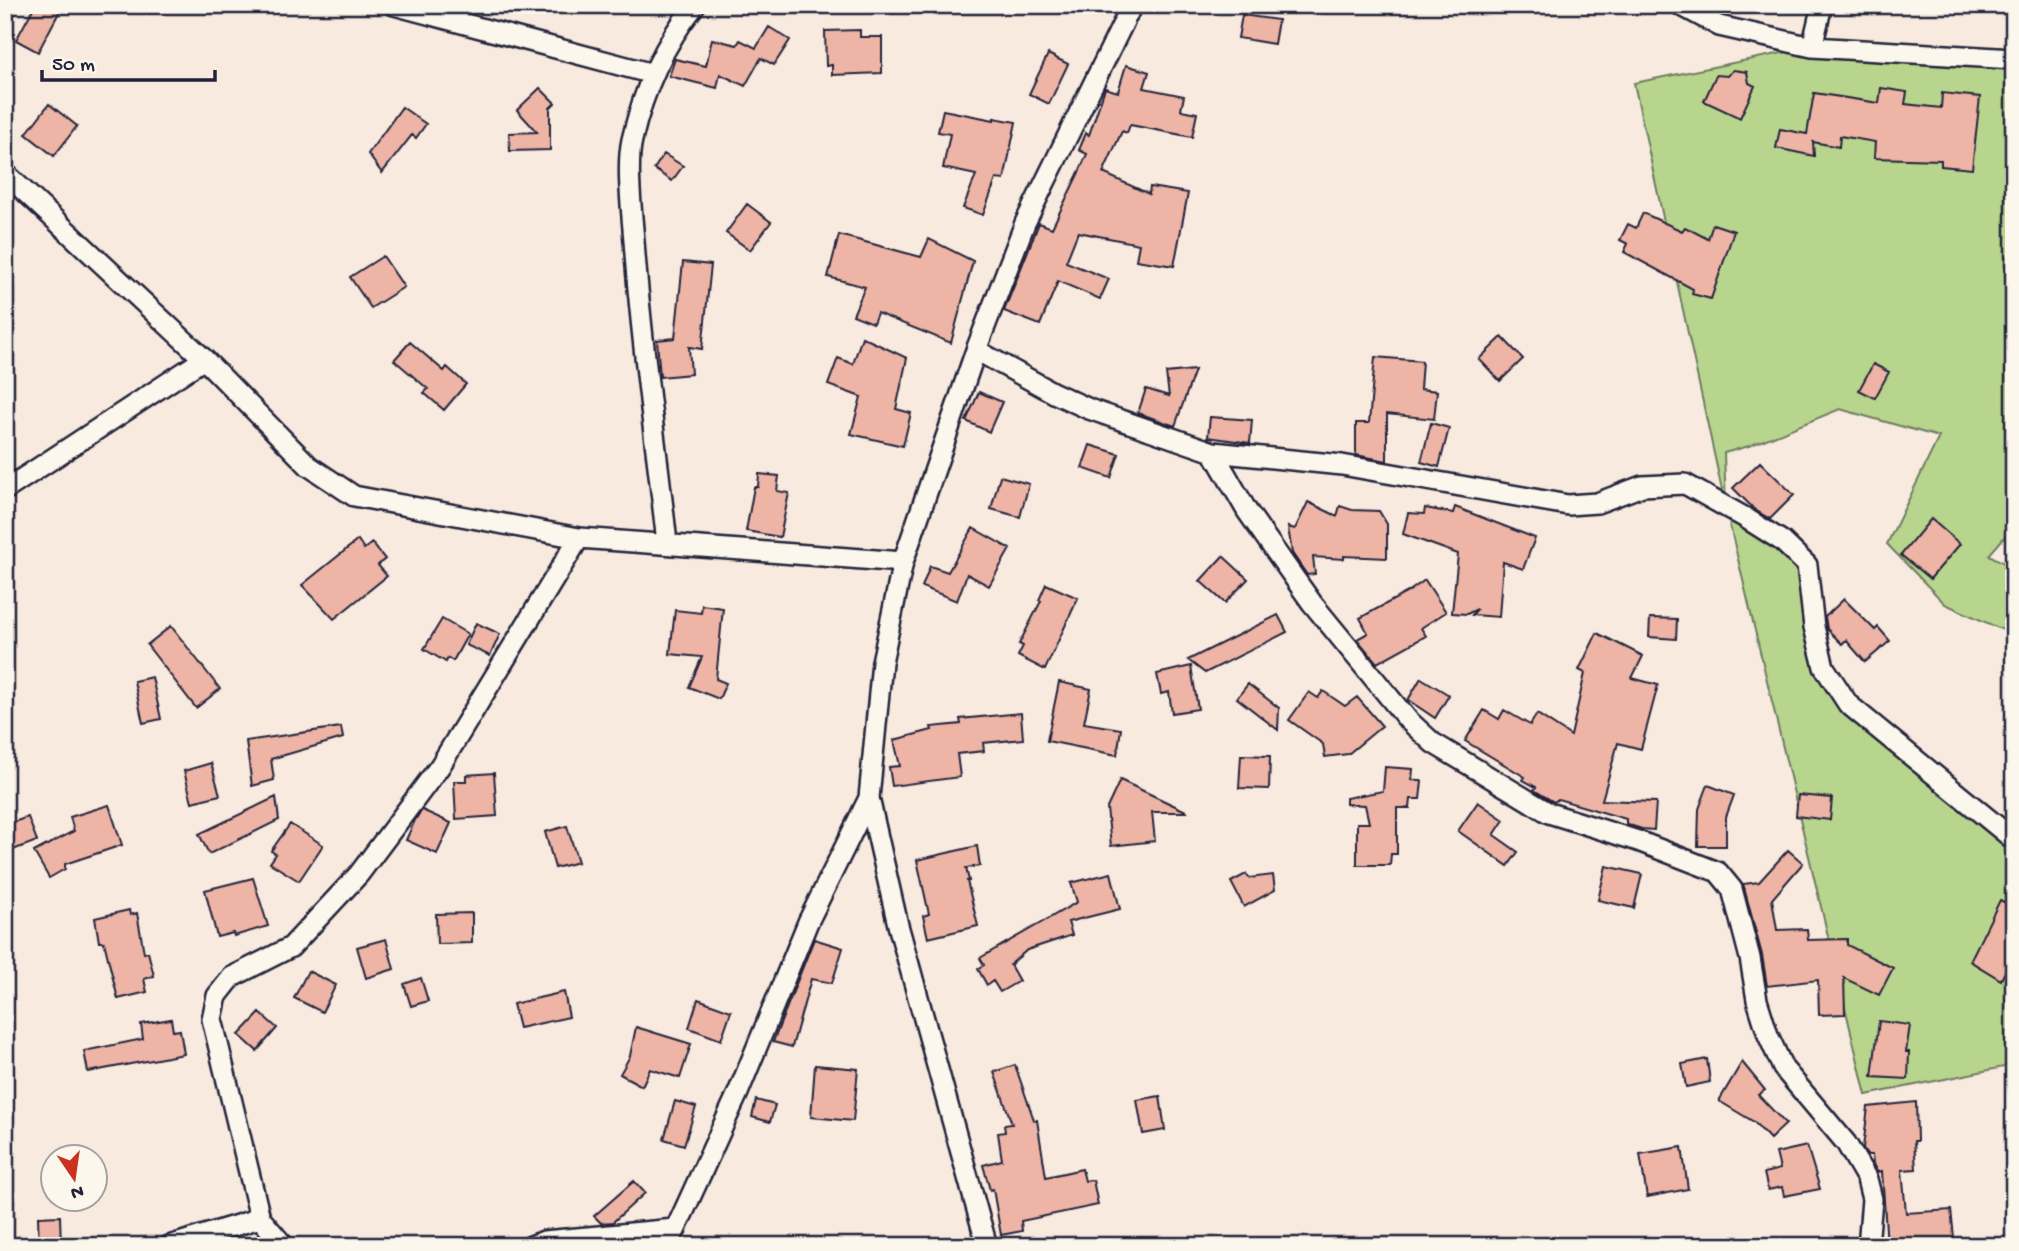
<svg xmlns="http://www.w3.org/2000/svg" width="2019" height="1251" font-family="'Gochi Hand',sans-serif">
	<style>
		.green { fill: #b8d58d; stroke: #6d7c64; stroke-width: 2 }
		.building { fill: #eeb5a6; stroke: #22223b; stroke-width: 2 }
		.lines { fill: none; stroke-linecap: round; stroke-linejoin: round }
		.minor-casing { stroke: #22223b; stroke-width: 24 }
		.minor { stroke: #fbf7ec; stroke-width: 19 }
	</style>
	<rect width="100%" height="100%" fill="#f8eade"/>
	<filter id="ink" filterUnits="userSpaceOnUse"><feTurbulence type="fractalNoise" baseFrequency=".0143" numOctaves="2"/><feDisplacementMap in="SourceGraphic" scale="14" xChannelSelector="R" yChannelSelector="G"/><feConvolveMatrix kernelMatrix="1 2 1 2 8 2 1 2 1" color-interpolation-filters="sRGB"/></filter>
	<g filter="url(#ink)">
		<path class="green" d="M1812,47L2014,59V526L1989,555L2014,568V635L1945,604L1887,544L1939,437L1840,409L1749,446L1724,453L1726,509L1807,565L1814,627L1848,704L2014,840V1065L1866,1095L1726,509L1634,83Z"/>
		<path class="building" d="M35,5H63L38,52L16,40Z
			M1242,15L1278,20L1274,44L1238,38Z
			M769,27L790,40L774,65L761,58L745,86L720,74L717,88L669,76L675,59L706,66L712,39L737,45L740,40L756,48Z
			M860,30V37H882V73L832,75V65L826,66L825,31Z
			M1048,54L1068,64L1049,104L1029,94Z
			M1126,65L1149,72L1144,88L1184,96L1181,110L1197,113L1192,137L1130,125L1127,133L1122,131L1103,173L1149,194L1150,187L1188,193L1174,266L1136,260L1139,244L1078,232L1066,262L1109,279L1100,299L1058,281L1040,325L1004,311L1039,223L1052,228L1080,170L1087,154L1079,150L1086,133L1089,135L1105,88L1118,92Z
			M1733,70L1747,72L1749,83L1755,86L1740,118L1704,101L1716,75L1728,76Z
			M540,88L555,103L550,108V150L510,151L509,133L537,132L517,110Z
			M1881,88L1907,92L1905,104L1941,108L1942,93L1980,97L1972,169L1941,166V160L1874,158L1875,142L1840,136L1839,147L1813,142L1814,156L1776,148L1780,129L1807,134L1814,93L1879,103Z
			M49,104L77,126L54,156L26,134Z
			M402,107L426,124L416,138L412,135L382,173L368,154Z
			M943,110L994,120V118L1016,122L1004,180L996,179L983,215L963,208L976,175L943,168L950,134L938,132Z
			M664,154L683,166L672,181L654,169Z
			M747,204L771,222L750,250L726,233Z
			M1643,213L1682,231L1685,227L1708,239L1713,224L1734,231L1711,299L1692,294L1693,289L1624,252L1628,244L1620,240L1628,224L1636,228Z
			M839,235L921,257L929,239L973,261L951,343L877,313L873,323L853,315L865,287L828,277Z
			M383,256L404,287L371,308L350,277Z
			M683,262L711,265L702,349L689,347L691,374L660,377L657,340L675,338Z
			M862,337L907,358L896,409L911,413L903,446L851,434L861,397L828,385L838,358L853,364Z
			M1502,337L1523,359L1500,381L1479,359Z
			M410,342L444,371L447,367L466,384L444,410L424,393L428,389L394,360Z
			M1375,357L1422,361L1420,389L1437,391L1434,419L1387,414V461L1356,455V423H1369Z
			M1873,364L1889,372L1875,398L1859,390Z
			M1195,370L1175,426L1138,413L1146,389L1169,396L1166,373Z
			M979,392L1002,402L989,432L966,421Z
			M1210,417L1252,420L1250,443L1208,437Z
			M1431,423L1449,428L1439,467L1421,462Z
			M1090,445L1119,454L1111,478L1082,468Z
			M1760,462L1794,495L1770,519L1755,510L1733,488Z
			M759,474L779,476L777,491L789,493L780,537L746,531L754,487H758Z
			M1000,476L1029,484L1020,517L991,509Z
			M1308,502L1337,516L1340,506L1352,510L1379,511L1387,524V558L1344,556V559L1313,557L1315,574L1307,575L1292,553L1288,527L1295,529Z
			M1455,507L1535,538L1523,569L1503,562L1499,617L1472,615L1477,609L1467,614L1452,613L1458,554L1403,534L1408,513L1424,514L1425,508L1453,513Z
			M1931,519L1960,544L1930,579L1901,555Z
			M973,528L1010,549L989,586L967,574L957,601L922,587L930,566L948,572Z
			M358,540L364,549L372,543L385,559L378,565L387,576L334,619L302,585Z
			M1223,556L1248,579L1225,603L1200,581Z
			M1425,580L1446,612L1421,628L1426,636L1377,663L1357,639L1368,633L1360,618L1408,592Z
			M1046,584L1078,598L1045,670L1018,656L1023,646L1019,644L1041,601L1039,600Z
			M1844,599L1875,630L1878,627L1890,641L1865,662L1846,640L1842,644L1827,629L1825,617Z
			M702,605L723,608L716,679L726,683L719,699L689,687L702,657L670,654L675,610L701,613Z
			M1278,615L1287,632L1205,673L1188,660Z
			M1650,618L1677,619L1676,639L1649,637Z
			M442,619L468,634L453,661L448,658L446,662L424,649Z
			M476,623L500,634L490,656L466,645Z
			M171,626L220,689L196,708L147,645Z
			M1597,633L1643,656L1632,678L1658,685L1641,749L1618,743L1602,800L1656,802L1654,830L1642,829L1626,824V819L1558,799L1554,802L1534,790L1536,787L1523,780L1525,777L1465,741L1484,710L1499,719L1504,710L1530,725L1537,714L1571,736L1585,673L1579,670Z
			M1191,666L1198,709L1172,713L1169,692L1161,694L1157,674Z
			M152,677L161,719L143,723L134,681Z
			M1421,678L1449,695L1435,718L1408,700Z
			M1059,682L1091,689L1084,723L1121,729L1117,755L1047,741Z
			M1248,684L1279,708L1278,730L1237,698Z
			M1323,691L1345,706L1357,697L1382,726L1348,754L1325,757L1323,744L1289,720L1309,692L1318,698Z
			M1021,713L1023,739L983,743L984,751L957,754L960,777L892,786L889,767L900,766L894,740L932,730L931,727L961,724L960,719Z
			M341,727L343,738L271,759L274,780L252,786L246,741Z
			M1241,755L1270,756L1269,789L1239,788Z
			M211,763L220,795L192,802L184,771Z
			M1385,767L1413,769L1412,780L1422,781L1420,799H1411L1410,808H1397V854H1391L1390,865H1357V823H1369L1365,805L1346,804V798L1383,791Z
			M494,773L497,816L456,819L454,781H466V775Z
			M1120,780L1188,812H1152L1155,841L1111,846L1107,808Z
			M1708,785L1734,795L1726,817V846H1698L1699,809Z
			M1798,795L1832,798L1830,820L1796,816Z
			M276,797L279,820L209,854L199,834Z
			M1478,802L1504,820L1494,835L1518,852L1508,866L1458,831Z
			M109,805L122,845L65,864V869L49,878L34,852L74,831L70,817Z
			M422,810L451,823L437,854L406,840L415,820Z
			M28,817L37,841L5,853V825Z
			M290,824L323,845L299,881L270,863L276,854L271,851Z
			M567,826L578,862L555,868L545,832Z
			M977,846L980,866L966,868L969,881H967L978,926L928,938L923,916L929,914L917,860Z
			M1788,850L1803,863L1772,899L1777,930L1807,929L1808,940L1847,939V945L1893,968L1879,995L1844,978L1845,1014L1819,1015L1818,980L1767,986L1762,955L1743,884L1759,882Z
			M1606,866L1642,874L1634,908L1598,900Z
			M1111,873L1120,909L1068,922L1072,935L1027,950L1010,965L1019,981L1000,992L993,981L987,985L978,969L984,965L980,958L1077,902L1071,883Z
			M1246,874L1249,878L1273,875L1275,890L1244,907L1231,882Z
			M253,878L268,926L234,936L233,933L217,937L205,890Z
			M2000,900L2014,907V953L2001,980L1970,961Z
			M129,910L130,915L137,913L144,953L148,952L154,976L144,979L147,992L118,999L104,942H99L95,918Z
			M472,913V943L437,944L436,914Z
			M386,939L394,969L366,978L357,947Z
			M814,939L843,948L832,983L811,979L792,1047L773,1042Z
			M308,971L336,985L322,1012L294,998Z
			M421,978L428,1001L411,1006L404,984Z
			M564,992L569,1017L519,1028L513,1004Z
			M698,999L731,1011L721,1040L689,1028Z
			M260,1013L277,1028L257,1051L239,1035Z
			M171,1019L173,1031L180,1030L184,1054L88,1072L84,1051L143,1039L141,1024Z
			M1879,1021L1910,1025L1906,1052H1909L1908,1079L1872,1077Z
			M636,1027L691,1044L680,1078L650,1069L642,1086L620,1074L630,1056Z
			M1707,1059L1710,1082L1686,1087L1682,1064Z
			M1742,1062L1765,1090L1758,1095L1786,1124L1770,1139L1754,1122L1719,1101Z
			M815,1065L858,1069L853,1121L811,1117Z
			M1015,1065L1034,1120H1037L1046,1177L1082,1169L1085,1181L1093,1180L1098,1205L1021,1221L1022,1231L1001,1235L993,1189L990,1190L983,1165L1002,1160L998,1133L1005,1132L1004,1125L1012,1124L994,1072Z
			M1160,1096L1165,1130L1143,1134L1137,1100Z
			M756,1100L775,1105L770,1122L752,1117Z
			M675,1101L696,1107L684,1145L664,1139Z
			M1916,1102L1917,1141H1914L1916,1169L1902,1170L1906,1213L1951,1210L1955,1246H1887L1882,1171L1877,1172L1873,1164L1872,1155H1867L1863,1148L1868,1107Z
			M1807,1146L1820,1189L1784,1196L1782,1187L1768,1190L1764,1173L1780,1169L1776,1153Z
			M1682,1147L1688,1189L1647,1197L1640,1154Z
			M634,1181L645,1193L613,1222L601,1223L594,1216Z
			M60,1216L61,1246H39L38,1217Z"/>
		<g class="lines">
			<defs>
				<path id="minor" d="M394,5L653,74
					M1680,5L1719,26L1812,47L2014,59
					M1812,47L1822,5
					M5,173L204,359L309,466L354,496L579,538L903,562
					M976,350L1054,393L1089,409L1213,452L1342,465L1568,505L1597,503L1642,486L1685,484L1744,517L1782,541L1807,565L1814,627L1824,667L1848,704L2014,840
					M1213,452L1247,511L1312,603L1408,720L1433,743L1549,813L1638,841L1718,872L1732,889L1750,958L1757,1000L1768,1035L1783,1068L1846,1143L1867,1179L1872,1199L1868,1246
					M5,490L204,359
					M667,543C656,443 641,342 634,241C632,214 626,165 632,140C643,91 664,44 695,5
					M169,1246L260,1218
					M284,1246L260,1218L212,1019L217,996L232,977L291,947L359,874L440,766L579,538
					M531,1246L544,1241L675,1229
					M668,1246L738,1093L808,922L869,798
					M987,1246L898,925L869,798L882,662L903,562L976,350L1025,223L1132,5"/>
			</defs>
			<use href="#minor" class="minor-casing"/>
			<use href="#minor" class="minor"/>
		</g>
	</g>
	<rect width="2019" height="1251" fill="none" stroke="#fbf7ec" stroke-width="28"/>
	<rect x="14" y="14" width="1991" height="1223" fill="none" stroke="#22223b" stroke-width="2.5" filter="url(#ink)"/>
	<g transform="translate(74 1178) rotate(167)"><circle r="33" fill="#fbf7ec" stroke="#a4a2a5" stroke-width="2"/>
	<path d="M0-5L12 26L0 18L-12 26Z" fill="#c8321e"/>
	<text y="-10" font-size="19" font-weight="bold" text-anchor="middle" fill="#22223b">N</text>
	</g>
	<path d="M42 70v10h173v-10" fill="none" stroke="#22223b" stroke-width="3.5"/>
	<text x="52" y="70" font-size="21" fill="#22223b" stroke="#fbf7ec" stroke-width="5" paint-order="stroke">50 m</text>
</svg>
